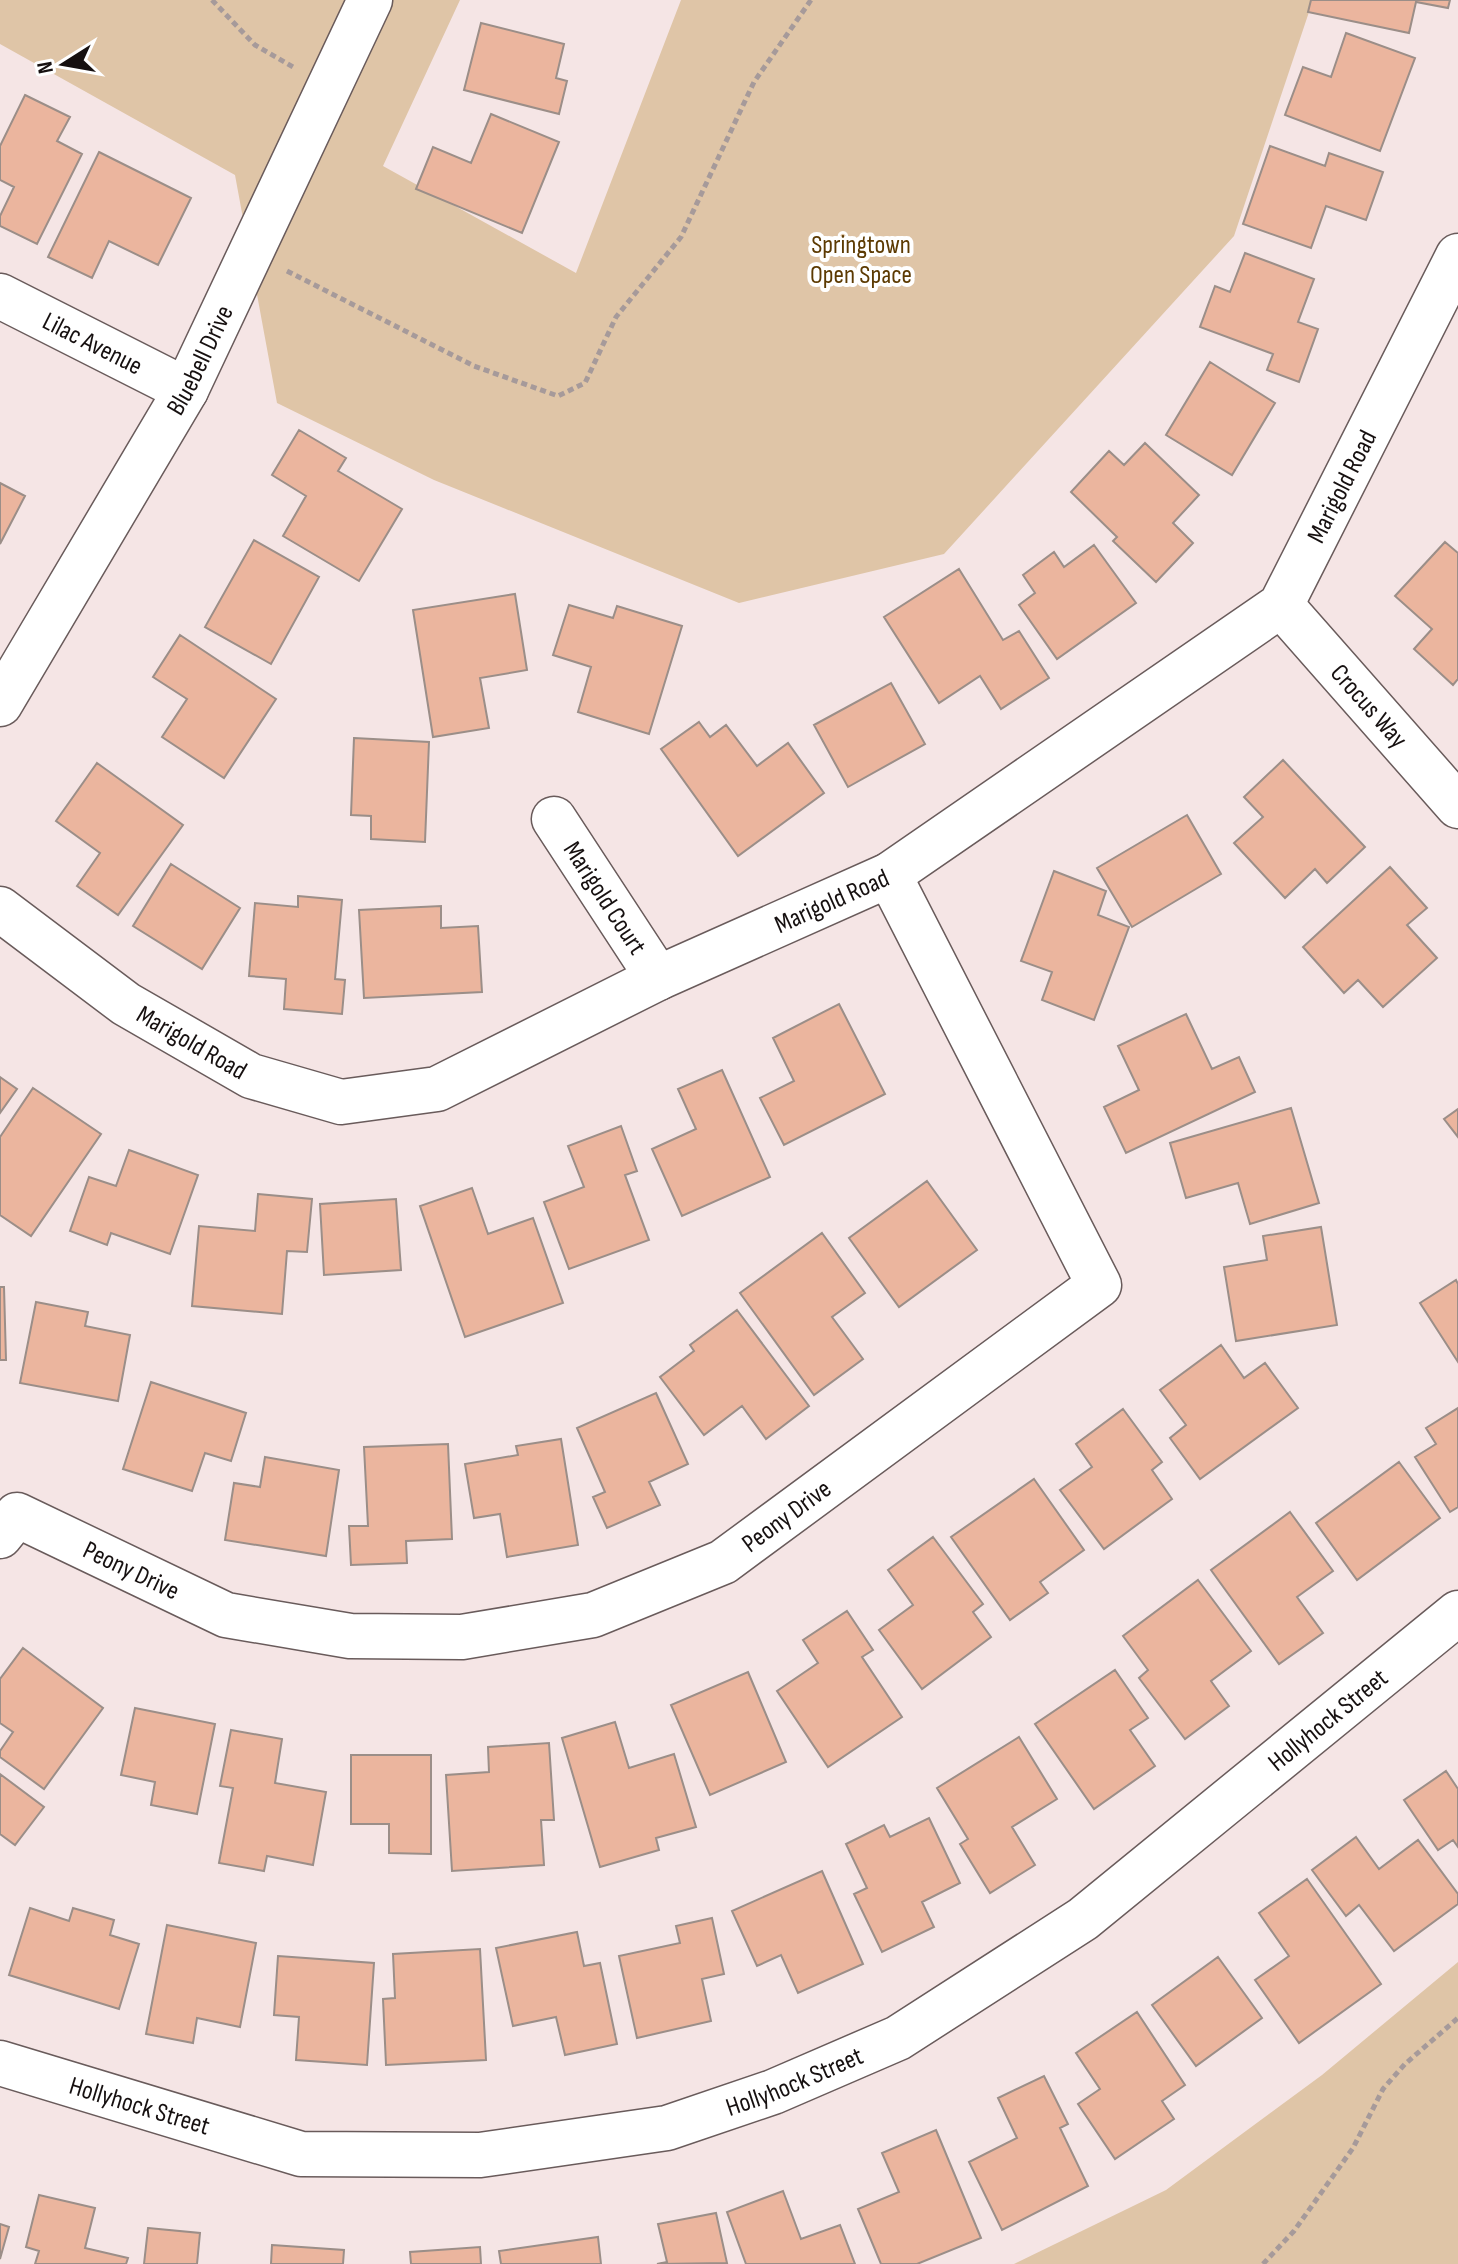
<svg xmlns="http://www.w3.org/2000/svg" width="1458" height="2264" font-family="'Sofia Sans Condensed',sans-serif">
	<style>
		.green { fill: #dfc5a7 }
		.building { fill: #ebb59e; stroke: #9b8e88; stroke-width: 2 }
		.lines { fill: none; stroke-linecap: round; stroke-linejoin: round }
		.minor-casing { stroke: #695b5b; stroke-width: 47 }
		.tertiary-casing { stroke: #695b5b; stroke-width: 47 }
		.path { stroke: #a69a9a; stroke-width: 5; stroke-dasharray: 6 4; stroke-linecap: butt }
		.minor { stroke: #fff; stroke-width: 44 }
		.tertiary { stroke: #fff; stroke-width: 44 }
		.labels { text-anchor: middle; stroke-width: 8; stroke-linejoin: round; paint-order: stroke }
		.park-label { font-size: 26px; fill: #5c3a02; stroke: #fff }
		.street-label { font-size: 26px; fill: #161010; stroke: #fff }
	</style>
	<rect width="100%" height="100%" fill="#f5e5e5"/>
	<path class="green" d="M0,0H460L383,166L576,273L681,0H1313L1234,236L944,554L739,603L434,480L277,403L235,175L0,44Z
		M1458,1962V2264H1014L1166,2190L1322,2075Z"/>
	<path class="building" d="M1311,0H1450L1448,8L1416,2L1409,33L1308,12Z
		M481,23L564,44L556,78L567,81L559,114L464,90Z
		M1346,33L1415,58L1380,151L1285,115L1303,67L1331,77Z
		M25,95L70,117L57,141L82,154L37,244L0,226V216L14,187L0,180V146Z
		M491,114L559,142L522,233L416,189L433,147L471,163Z
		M1270,146L1325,166L1329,153L1383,172L1366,220L1326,206L1311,248L1243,224Z
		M99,152L191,198L158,265L109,241L92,278L48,257Z
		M1245,253L1314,279L1298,322L1318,329L1299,382L1267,370L1273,354L1200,327L1215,286L1230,292Z
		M1210,362L1275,403L1232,475L1166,435Z
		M299,430L346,458L338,471L402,509L359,581L283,536L306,496L272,475Z
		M1145,443L1199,495L1173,523L1193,543L1156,582L1113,541L1117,537L1071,492L1109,451L1124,465Z
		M0,483L25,496L0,544Z
		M254,540L319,577L271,664L205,627Z
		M1445,542L1458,553V679L1453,685L1414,649L1432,629L1395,596Z
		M1094,545L1136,603L1057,659L1019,605L1035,593L1023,575L1054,552L1064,567Z
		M959,569L1003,640L1019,631L1049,678L1001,709L980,676L939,703L884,617Z
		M515,594L527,670L480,678L489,728L433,737L413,610Z
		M569,605L613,618L617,606L682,626L649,734L578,712L591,667L553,655Z
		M180,635L276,699L224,778L162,737L187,699L153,677Z
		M891,683L925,744L848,787L814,725Z
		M699,722L710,737L726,725L757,766L788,743L824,793L738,856L661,749Z
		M354,738L429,742L425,842L371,839V816L351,815Z
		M1283,760L1365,847L1327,883L1315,869L1285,898L1234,843L1263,817L1244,797Z
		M97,763L183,825L118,915L77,886L100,853L56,821Z
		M1187,815L1221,874L1132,927L1097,868Z
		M171,864L240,908L202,969L133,926Z
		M1390,867L1427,908L1407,925L1437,958L1383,1007L1358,980L1344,993L1303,947Z
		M1054,871L1106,891L1098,915L1129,927L1094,1020L1042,1000L1052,972L1021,961Z
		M298,896L342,900L335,979L345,980L342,1014L284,1009L286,979L249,976L255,903L298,907Z
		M441,906V928L478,926L482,992L364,998L359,910Z
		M839,1004L885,1094L784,1145L760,1098L794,1081L773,1038Z
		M1186,1014L1212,1069L1239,1057L1255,1092L1126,1153L1104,1107L1139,1090L1118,1046Z
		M722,1070L770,1177L682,1216L652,1149L696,1129L678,1089Z
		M0,1077L17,1089L0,1113Z
		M33,1088L101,1134L31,1236L0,1215V1137Z
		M1291,1108L1319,1203L1250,1224L1238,1183L1186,1198L1170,1143Z
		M1458,1109V1137L1444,1119Z
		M621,1126L637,1171L625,1175L649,1240L569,1269L544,1202L584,1187L568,1146Z
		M129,1150L198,1175L170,1254L111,1233L107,1245L70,1231L89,1177L116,1186Z
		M927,1181L977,1250L899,1307L849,1238Z
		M472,1188L488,1234L533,1218L563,1303L465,1337L420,1206Z
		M258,1194L312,1199L307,1252L287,1251L282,1314L192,1306L199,1226L255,1231Z
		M396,1199L401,1270L324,1275L320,1204Z
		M1321,1227L1337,1325L1236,1341L1224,1267L1267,1260L1263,1236Z
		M822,1233L865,1293L832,1317L863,1359L814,1395L740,1293Z
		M1456,1280L1458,1284V1362L1420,1303Z
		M0,1287H4L6,1360H0Z
		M36,1302L88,1312L85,1326L130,1335L118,1401L20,1383Z
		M737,1310L809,1406L766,1439L742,1406L704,1435L660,1377L694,1351L690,1345Z
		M1221,1345L1244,1378L1265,1363L1298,1408L1200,1479L1170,1438L1186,1425L1160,1390Z
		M151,1382L246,1413L231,1461L205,1453L192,1491L123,1469Z
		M656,1393L688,1464L649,1482L660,1505L607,1528L593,1497L605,1492L577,1428Z
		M1458,1408V1507L1450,1512L1415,1457L1436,1444L1426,1428Z
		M1123,1409L1162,1462L1152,1470L1172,1499L1104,1549L1060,1490L1092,1467L1076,1444Z
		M561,1439L578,1545L507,1557L500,1514L474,1518L465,1464L518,1455L516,1446Z
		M448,1444L452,1539L406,1541L407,1563L351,1565L349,1526H368L364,1447Z
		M265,1457L339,1470L326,1556L225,1540L234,1483L260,1487Z
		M1399,1462L1440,1518L1357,1580L1316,1523Z
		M1034,1479L1084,1550L1040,1582L1048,1593L1010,1620L951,1537Z
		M1290,1512L1333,1571L1297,1597L1323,1633L1279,1664L1211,1570Z
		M933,1537L983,1604L973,1612L991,1637L922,1689L879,1630L913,1605L888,1570Z
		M1198,1580L1251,1651L1211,1681L1229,1706L1185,1739L1139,1678L1148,1670L1123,1636Z
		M847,1611L873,1650L862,1657L902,1717L828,1767L777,1691L818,1663L803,1640Z
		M23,1648L103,1708L44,1789L0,1757V1751L13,1732L0,1723V1679Z
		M1115,1670L1148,1718L1130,1730L1155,1766L1094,1809L1035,1724Z
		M748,1672L786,1762L710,1795L671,1705Z
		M135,1708L215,1724L197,1814L151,1805L155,1782L121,1775Z
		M615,1722L629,1768L674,1754L696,1827L656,1838L659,1850L600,1867L562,1738Z
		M231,1730L282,1739L275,1783L326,1792L313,1865L267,1856L264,1871L219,1863L233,1788L220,1786Z
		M1019,1737L1057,1799L1012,1827L1035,1865L990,1893L960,1844L968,1839L937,1788Z
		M549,1743L554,1820H541L544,1865L452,1871L446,1775L489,1772L488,1747Z
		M351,1755H431V1854L389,1853V1824H351Z
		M1446,1771L1458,1789V1847L1453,1840L1438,1850L1404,1800Z
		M0,1774L44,1807L15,1845L0,1834Z
		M929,1818L960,1883L922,1902L934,1927L882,1952L854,1894L867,1888L846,1844L884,1825L890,1837Z
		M1356,1837L1379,1869L1418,1840L1458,1894V1904L1394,1951L1359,1905L1346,1916L1312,1870Z
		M822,1871L863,1964L798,1993L781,1955L757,1966L732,1911Z
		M1307,1879L1381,1984L1299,2043L1255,1980L1289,1956L1259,1913Z
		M30,1908L69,1921L73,1908L114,1920L110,1935L139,1944L119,2009L9,1975Z
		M712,1918L724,1974L702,1979L711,2021L637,2038L619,1956L680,1943L676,1926Z
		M167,1925L256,1943L240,2027L197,2018L193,2043L146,2034Z
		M577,1932L584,1966L600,1963L617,2044L565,2055L556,2017L513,2026L496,1948Z
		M480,1949L486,2060L386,2065L383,1999L395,1998L393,1954Z
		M278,1956L374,1963L367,2065L296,2060L299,2017L274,2015Z
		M1218,1957L1262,2018L1196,2066L1152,2005Z
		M1137,2012L1185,2085L1162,2101L1174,2119L1115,2159L1078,2104L1100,2089L1076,2053Z
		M1044,2076L1068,2124L1060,2128L1088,2186L1002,2230L969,2162L1017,2138L998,2098Z
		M936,2130L981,2238L917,2264H881L858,2209L899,2192L882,2153Z
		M783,2191L801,2239L840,2225L855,2264H746L727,2212Z
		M39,2195L95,2208L85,2248L128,2258L126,2264H35L39,2251L26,2247Z
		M716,2213L727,2263L657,2264L667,2262L658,2224Z
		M0,2224L9,2227L0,2259Z
		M148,2228L200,2233L197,2264H144Z
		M598,2237L601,2264H501L499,2251Z
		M272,2245L344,2250L343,2264H271Z
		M480,2247L481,2264H411L410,2252Z"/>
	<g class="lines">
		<defs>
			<g id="minor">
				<path id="s1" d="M0,296L186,390"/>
				<path id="s2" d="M1281,605L1458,806"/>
				<path id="s3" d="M554,819L658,978"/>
				<path id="s4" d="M0,909L126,1004L251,1076L341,1102L437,1089L658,978L889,875L1281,605L1458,256"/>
				<path id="s5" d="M0,1536L17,1515L226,1615L350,1636L462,1637L593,1615L723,1562L1099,1285L889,875"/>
				<path id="s6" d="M0,2063L301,2154L480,2155L667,2128L773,2092L898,2038L1083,1919L1458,1613"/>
			</g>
			<g id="tertiary">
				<path id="s7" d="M0,704L186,390L370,0"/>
			</g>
		</defs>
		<use href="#minor" class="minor-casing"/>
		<use href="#tertiary" class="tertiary-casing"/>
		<path class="path" d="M212,0L255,45L293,67
			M287,271L474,366L558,396L585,383L616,317L681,237L754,82L811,0
			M1263,2264L1294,2231L1353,2148L1383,2089L1405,2064L1458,2018"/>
		<use href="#minor" class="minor"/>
		<use href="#tertiary" class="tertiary"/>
	</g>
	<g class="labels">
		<g class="park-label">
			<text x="861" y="253">Springtown<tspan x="861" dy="30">Open Space</tspan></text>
		</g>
		<g class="street-label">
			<text dy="9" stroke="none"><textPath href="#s1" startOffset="104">Lilac Avenue</textPath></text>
			<text dy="9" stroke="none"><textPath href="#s7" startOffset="398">Bluebell Drive</textPath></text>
			<text dy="9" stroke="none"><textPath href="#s4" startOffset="1602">Marigold Road</textPath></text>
			<text dy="9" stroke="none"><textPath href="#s2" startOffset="134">Crocus Way</textPath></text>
			<text dy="9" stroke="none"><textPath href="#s3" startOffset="94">Marigold Court</textPath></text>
			<text dy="9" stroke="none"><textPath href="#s4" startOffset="930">Marigold Road</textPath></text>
			<text dy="9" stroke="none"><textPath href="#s4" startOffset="234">Marigold Road</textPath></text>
			<text dy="9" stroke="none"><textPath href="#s5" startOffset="848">Peony Drive</textPath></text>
			<text dy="9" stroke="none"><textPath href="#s5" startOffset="154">Peony Drive</textPath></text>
			<text dy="9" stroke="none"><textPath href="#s6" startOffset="1466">Hollyhock Street</textPath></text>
			<text dy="9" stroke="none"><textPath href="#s6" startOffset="818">Hollyhock Street</textPath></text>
			<text dy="9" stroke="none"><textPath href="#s6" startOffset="146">Hollyhock Street</textPath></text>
		</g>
	</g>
	<g transform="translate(64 64) rotate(259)" stroke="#ffffff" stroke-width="6" paint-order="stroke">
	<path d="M0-6L14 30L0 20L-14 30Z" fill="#161010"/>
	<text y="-12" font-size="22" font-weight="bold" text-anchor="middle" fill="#161010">N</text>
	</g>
</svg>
